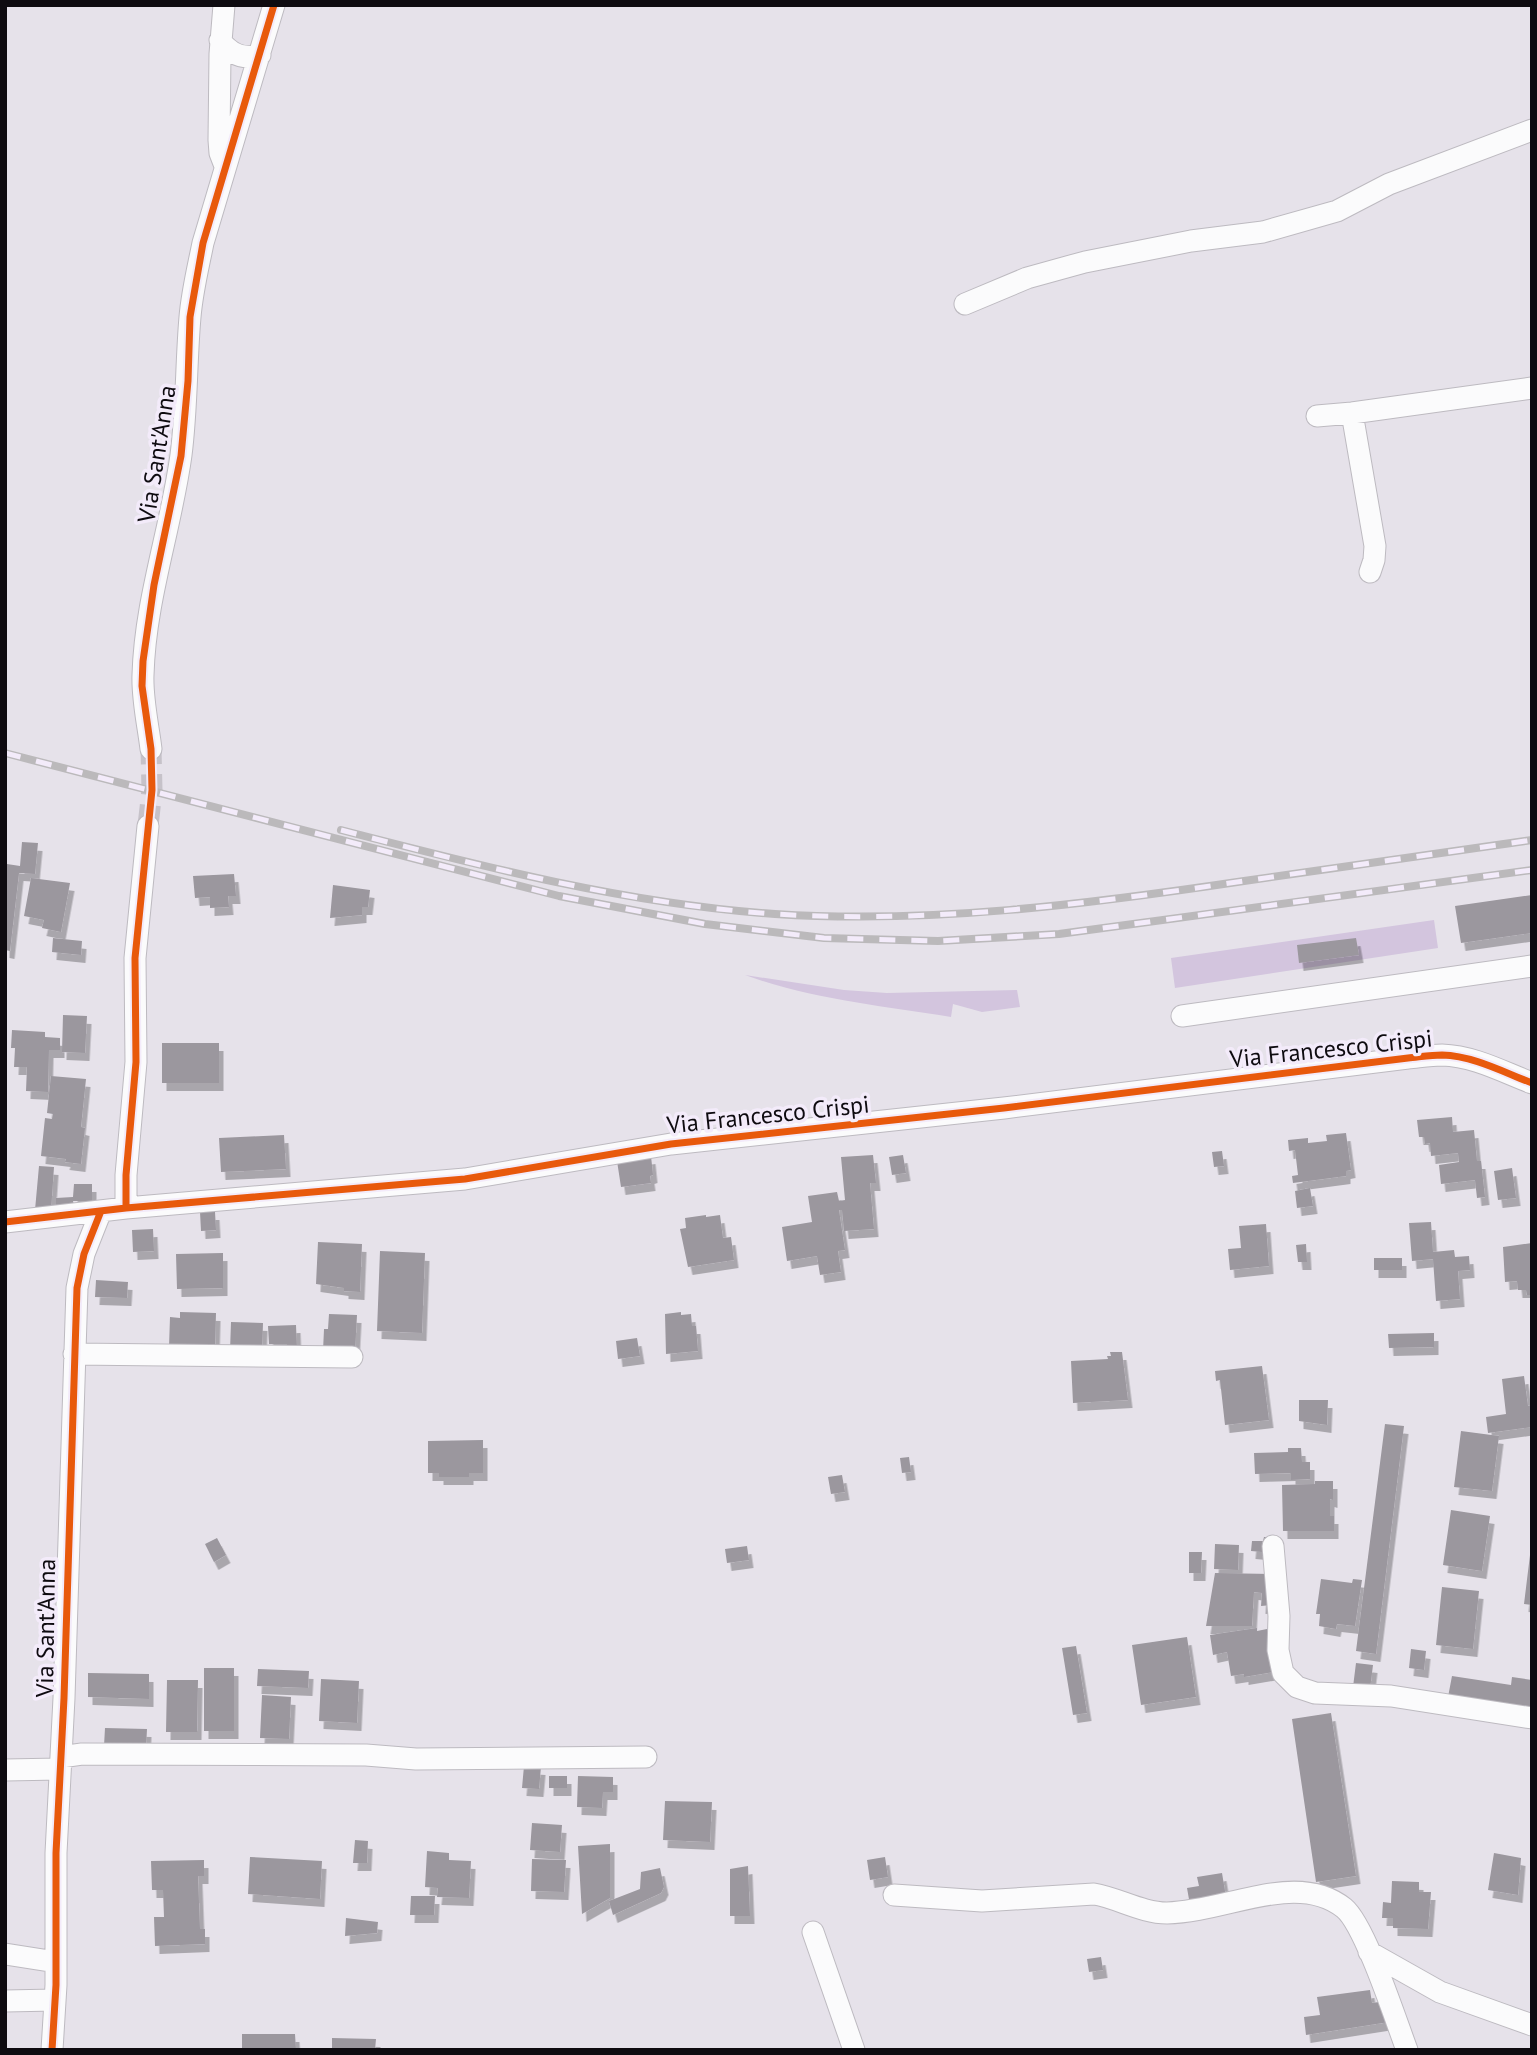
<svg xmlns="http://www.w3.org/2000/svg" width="1537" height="2055" font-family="'PT Sans',sans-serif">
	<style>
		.green { fill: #d3c5de }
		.building { fill: #9b979e; filter: url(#shadow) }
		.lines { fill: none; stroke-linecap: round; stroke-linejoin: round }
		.minor-tunnel { stroke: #c6c2c9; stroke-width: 21; stroke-dasharray: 21 10; stroke-linecap: butt }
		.minor-casing { stroke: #bdbac0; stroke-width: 23 }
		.minor { stroke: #fbfbfc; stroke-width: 21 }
		.rail-casing { stroke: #bbb9bb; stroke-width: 8 }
		.rail { stroke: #f3ebfa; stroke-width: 5; stroke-dasharray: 16; stroke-linecap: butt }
		.cycleway-casing { stroke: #f3ebfa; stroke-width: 11 }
		.cycleway { stroke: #e8590c; stroke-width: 7 }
		.labels { text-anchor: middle; stroke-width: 7; stroke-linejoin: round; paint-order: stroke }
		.street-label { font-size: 24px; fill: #0e0b10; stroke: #f3ebfa }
	</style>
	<defs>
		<filter id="shadow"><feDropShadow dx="4.5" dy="8" stdDeviation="0" flood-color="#0004"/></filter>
	</defs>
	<rect width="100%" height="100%" fill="#e6e2ea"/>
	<path class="green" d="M1434,920L1438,948L1175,988L1171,958Z
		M745,975L844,990L887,993L1017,990L1020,1007L982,1012L953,1004L951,1017C882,1006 811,999 745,975Z"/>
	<path class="building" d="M22,842L38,843L35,874L19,873L10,951L5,950L7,864L20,866Z
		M234,874L236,896H228L229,907L210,908V897L195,898L193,876Z
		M31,878L70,883L61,932L42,928L44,920L24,916Z
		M333,885L370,890L368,907H362V915L330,918Z
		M1532,895V933L1461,943L1455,906Z
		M53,938L82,941L81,955L52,952Z
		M1356,938L1359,955L1299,963L1297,945Z
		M63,1015L87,1016L85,1053L62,1052Z
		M12,1030L45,1032V1037L60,1038V1050H49L48,1092L26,1091L27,1067H14L15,1048H11Z
		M162,1043H219V1083H162Z
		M51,1076L86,1079L81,1127L85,1128L81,1164L65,1162L66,1159L41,1156L45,1118L52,1119L53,1114L47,1113Z
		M1452,1117L1453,1132L1474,1130L1477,1161H1481L1485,1197L1477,1198L1475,1180L1441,1184L1439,1165L1459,1162L1458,1153L1431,1156L1430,1143L1425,1144L1424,1137H1419L1417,1120Z
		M1346,1133L1351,1170L1346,1171V1176L1293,1183L1292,1176L1298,1175L1295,1150L1289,1151L1288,1140L1308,1138V1143L1327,1141L1326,1135Z
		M284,1135L286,1169L221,1172L219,1138Z
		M1222,1151L1224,1166L1214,1167L1212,1152Z
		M873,1155L876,1183H870L874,1229L844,1231L842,1210H839L845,1250L838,1251L841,1272L820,1275L817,1256L787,1261L782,1227L812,1222L808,1196L837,1192L839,1201L845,1200L841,1157Z
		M903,1155L906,1173L892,1175L889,1157Z
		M651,1156L653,1175L650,1176L651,1183L621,1187L617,1161Z
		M39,1166L54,1167L51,1211L35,1210Z
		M1512,1168L1516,1198L1498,1200L1494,1171Z
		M74,1184H92V1201H73L74,1205L56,1206V1198L73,1197Z
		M1310,1188L1313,1206L1297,1208L1295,1191Z
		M200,1212H215L216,1230L201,1231Z
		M706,1215V1217L720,1215L723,1238L731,1237L734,1260L688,1267L680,1229L686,1228L685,1218Z
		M1431,1222L1433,1252L1454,1250L1455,1257L1469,1256L1470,1270L1458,1271L1460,1299L1436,1301L1433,1259L1412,1261L1409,1223Z
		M1266,1224L1269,1266L1230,1270L1228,1249L1241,1248L1239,1226Z
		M153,1229L154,1251L133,1252L132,1230Z
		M318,1242L362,1244L360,1292L344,1291V1288L316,1284Z
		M1532,1243V1295H1527L1526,1290H1518L1517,1281L1505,1282L1503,1247Z
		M1306,1244L1307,1262H1298L1296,1245Z
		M380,1251L425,1253L422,1333L377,1331Z
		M223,1253V1288L177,1289L176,1254Z
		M1374,1258H1402V1270H1374Z
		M96,1280L128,1282L127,1298L95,1297Z
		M180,1312L216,1313L215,1348L169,1347L170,1317L180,1318Z
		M681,1312V1315L691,1314L692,1326H696L698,1351L666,1354L665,1314Z
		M329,1314L357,1315L355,1352L323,1351L324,1329H328Z
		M231,1322L263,1323L262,1352L230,1351Z
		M296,1325L297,1349L287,1350V1344H269L268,1326Z
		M1434,1333V1347L1389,1348L1388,1334Z
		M637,1338L640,1356L618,1359L616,1341Z
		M1110,1352H1122L1128,1400L1073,1403L1071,1361L1108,1359L1107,1356H1111Z
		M1262,1366L1269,1420L1225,1425L1220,1380L1216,1381L1215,1371Z
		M1524,1376L1528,1406L1532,1405V1427L1488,1433L1486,1417L1506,1414L1502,1379Z
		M1299,1400H1328L1327,1425L1299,1421Z
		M1385,1424L1404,1426L1376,1654L1356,1651Z
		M1461,1431L1499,1436L1492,1491L1454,1487Z
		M483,1440V1473H469V1477H439V1473H428V1441Z
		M1288,1448H1301L1302,1462H1310V1479L1291,1480V1473L1255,1474L1254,1453L1288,1452Z
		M909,1457L911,1472L902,1473L900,1458Z
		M842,1475L845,1492L831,1494L828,1477Z
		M1315,1481H1333V1500L1330,1499V1516H1334V1531H1283L1282,1485L1315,1484Z
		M1451,1510L1490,1516L1482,1571L1443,1565Z
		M1264,1537H1267V1556H1262V1552L1251,1551L1252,1541H1263Z
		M217,1538L226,1555L214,1562L205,1544Z
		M1215,1544L1239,1545L1238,1570L1214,1569Z
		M747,1546L749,1560L727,1563L725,1549Z
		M1189,1552H1202L1201,1573H1189Z
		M1530,1555H1532V1605L1524,1604Z
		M1215,1573L1274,1574L1272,1605L1261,1606L1262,1593L1254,1592L1252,1626H1206Z
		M1321,1579L1352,1583L1353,1579L1362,1580L1355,1626L1337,1624L1336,1629L1319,1626L1320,1614H1316Z
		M1442,1587L1479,1591L1473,1649L1436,1645Z
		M1257,1628V1631L1267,1629L1274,1672L1244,1677V1674L1231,1676L1227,1652L1213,1655L1210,1635Z
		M1187,1637L1196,1697L1141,1705L1132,1645Z
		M1076,1646L1087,1713L1073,1715L1062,1648Z
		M1411,1649L1426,1651L1424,1670L1409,1668Z
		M1356,1663L1373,1665L1370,1689L1353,1687Z
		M204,1668H234V1731H204Z
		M258,1669L309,1671L308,1688L257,1686Z
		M88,1673L149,1674V1699L88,1697Z
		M1452,1676L1511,1685L1512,1677L1532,1680V1708L1448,1697Z
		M321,1679L359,1681L357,1723L319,1721Z
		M167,1680H198L197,1732H166Z
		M262,1695L291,1697L289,1739L260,1738Z
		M1331,1713L1356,1876L1316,1882L1292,1719Z
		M105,1728L147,1729L146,1748L104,1746Z
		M524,1766L541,1767L539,1789L522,1788Z
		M549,1776H567V1788H549Z
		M578,1776L613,1777V1792H603L602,1808L577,1807Z
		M665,1801L712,1802L710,1842L663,1840Z
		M532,1823L562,1825L560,1852L530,1850Z
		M355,1840L368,1841L367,1863H353Z
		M610,1844V1898L582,1914L578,1846Z
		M427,1851L449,1853V1860L471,1861L469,1898L437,1897L438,1888L425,1887Z
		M1494,1853L1521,1858L1518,1895L1488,1890Z
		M250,1857L322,1861L320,1899L248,1894Z
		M885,1857L888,1877L870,1880L867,1860Z
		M532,1859L566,1860L564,1892L531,1891Z
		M204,1860V1876H198L200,1929H205V1944L155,1946L154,1917H164L163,1890H152L151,1861Z
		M748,1866L750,1916H730V1869Z
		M660,1868L664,1887L661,1893L613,1915L609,1901L640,1889L641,1872Z
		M1222,1873L1226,1897L1190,1905L1187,1888L1199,1886L1197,1877Z
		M1392,1881L1419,1882V1892H1431L1428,1929L1393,1928V1918H1382L1383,1902L1391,1903Z
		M411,1896H435L434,1915H410Z
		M346,1918L378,1922L377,1933L345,1936Z
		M1101,1957L1103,1970L1089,1972L1087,1959Z
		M1370,1990L1372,2003L1386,2001L1389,2022L1306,2035L1304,2017L1320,2015L1317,1997Z
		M242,2034H295L296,2050H242Z
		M332,2038L376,2039L375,2050H332Z"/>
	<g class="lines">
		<path class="minor-tunnel" d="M148,826L152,790L151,749"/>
		<defs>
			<path id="minor" d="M224,5L220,54L219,140L220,153L225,166
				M220,40C230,54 243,60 260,55
				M965,304L1027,278L1085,262L1191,241L1263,232L1337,211L1389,184L1532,130
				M1352,413L1375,546L1374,560L1370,572
				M1317,416L1352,413L1532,388
				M151,749C148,724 142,699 143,675C145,600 171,529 181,455C187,409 186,363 190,317C192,292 198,268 203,243L274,5
				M1182,1016L1532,966
				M126,1208V1175L136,1062L135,958L148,826
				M5,1222L126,1208L465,1179L671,1144L1004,1108L1408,1058C1419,1057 1431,1055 1442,1055C1474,1056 1503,1072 1532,1083
				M74,1354L352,1357
				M1273,1546L1279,1616L1278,1650L1283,1673L1297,1687L1315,1693L1391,1696L1532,1718
				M61,1757L82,1754L366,1755L416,1759L646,1757
				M5,1770L60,1769
				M894,1895L982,1901L1094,1894C1118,1898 1142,1913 1167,1913C1202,1912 1237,1899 1272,1894C1297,1890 1324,1892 1344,1908C1365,1925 1396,2021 1407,2050
				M813,1932L854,2050
				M1369,1952L1440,1992L1532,2025
				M5,1954L56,1962
				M5,2001L55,2000
				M52,2050L56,1985V1853L64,1698L77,1288L84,1254L101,1211"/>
		</defs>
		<use href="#minor" class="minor-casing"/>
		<use href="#minor" class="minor"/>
		<defs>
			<path id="rail" d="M5,753L559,896L705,924L824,938L938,941L1059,934L1532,870
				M341,830C484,867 628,904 775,914C932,924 1089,904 1244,881C1340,867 1436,854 1532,840"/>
		</defs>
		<use href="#rail" class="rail-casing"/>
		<use href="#rail" class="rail"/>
		<defs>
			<path id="cycleway" d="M126,1208V1175L136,1062L135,958L152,790L151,749L142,686L143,661L154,585L181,456L188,381L190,317L203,243L274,5
				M5,1222L126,1208L465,1179L671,1144L1004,1108L1408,1058C1419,1057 1431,1055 1442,1055C1474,1056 1503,1072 1532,1083
				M52,2050L56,1985V1853L64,1698L77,1288L84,1254L101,1211"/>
		</defs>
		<use href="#cycleway" class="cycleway-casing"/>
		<use href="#cycleway" class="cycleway"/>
	</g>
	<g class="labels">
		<g class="street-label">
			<text transform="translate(157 454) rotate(-81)" y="8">Via Sant'Anna</text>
			<text transform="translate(1331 1049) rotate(-6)" y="8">Via Francesco Crispi</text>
			<text transform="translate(768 1115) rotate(-6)" y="8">Via Francesco Crispi</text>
			<text transform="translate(46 1628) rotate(-89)" y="8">Via Sant'Anna</text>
		</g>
	</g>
	<rect width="1537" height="2055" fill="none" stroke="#0e0b10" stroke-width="14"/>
</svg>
